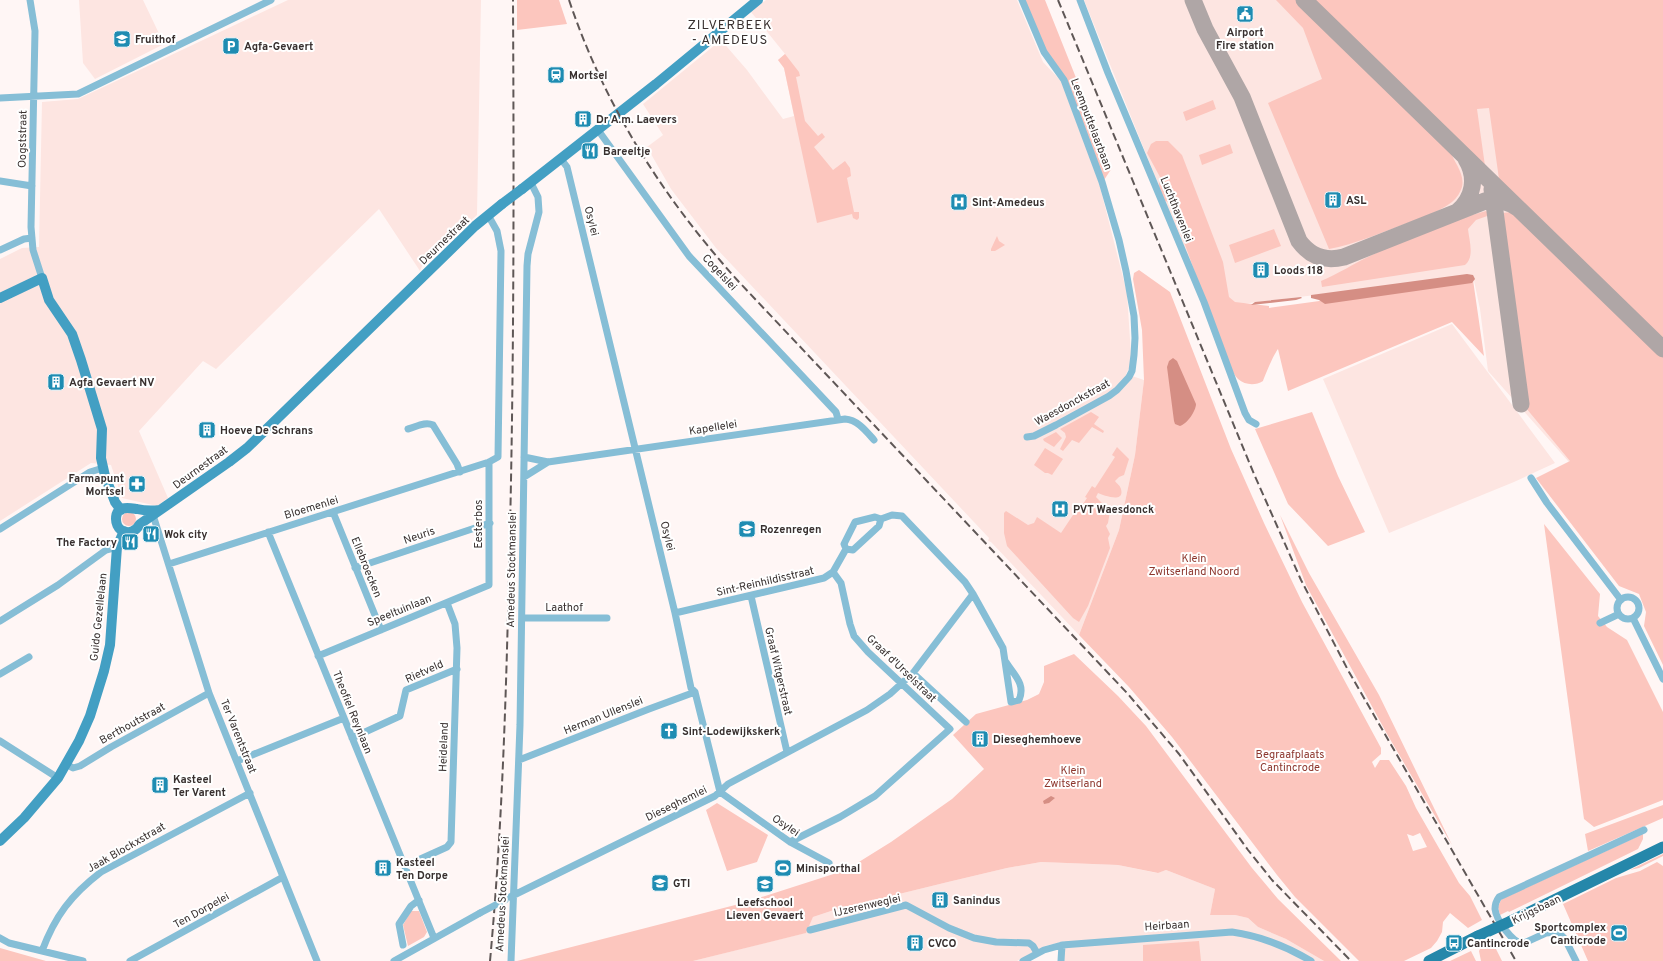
<svg xmlns="http://www.w3.org/2000/svg" width="1663" height="961" font-family="Overpass,sans-serif">
	<style>
		.built { fill: #fde5e1 }
		.green { fill: #fcc6be; fill-rule: evenodd }
		.water { fill: #d58e84 }
		.lines { fill: none; stroke-linecap: round; stroke-linejoin: round }
		.taxiway { stroke: #afa6a6; stroke-width: 17 }
		.street { stroke: #86bed6; stroke-width: 7 }
		.secondary { stroke: #439fc3; stroke-width: 10 }
		.primary { stroke: #2587aa; stroke-width: 11 }
		.rail { stroke: #5f5756; stroke-width: 2; stroke-dasharray: 8 4; stroke-linecap: butt }
		.street-bridge { stroke: #86bed6; stroke-width: 7 }
		.secondary-bridge { stroke: #439fc3; stroke-width: 10 }
		.primary-bridge { stroke: #2587aa; stroke-width: 11 }
		.labels { text-anchor: middle; stroke-width: 4; stroke-linejoin: round; paint-order: stroke }
		.poi-label { font-size: 11px; font-weight: bold; fill: #38302f; stroke: #fff; text-anchor: start }
		.street-label { font-size: 11px; fill: #38302f; stroke: #fff }
		.park-label { font-size: 11px; fill: #8d372e; stroke: #fff }
		.quarter-label { font-size: 13px; letter-spacing: 1px; fill: #38302f; stroke: #fff }
	</style>
	<rect width="100%" height="100%" fill="#fff6f5"/>
	<path class="built" d="M79,0H143L164,44L95,79L83,63Z
		M288,0H481L477,215L422,266L420,271L379,209L216,369L203,361L139,431L168,498L157,506L122,498L111,465L91,463L0,521V259L22,248L39,247L42,102L78,99Z
		M766,0H1017L1043,62L1061,81L1099,183L1127,293L1131,355V364L1126,374L1144,380L1135,455L1119,530L1079,635L991,542L988,541L989,538L716,248L671,189L647,147L663,135L643,104L721,40L747,70L783,119L794,116L784,68L778,60L785,54L751,12Z
		M1084,0H1663V573L1568,461L1488,371L1480,309L1473,276L1208,308Z
		M1452,324L1555,463L1514,482L1389,533L1323,379Z
		M1041,862L1118,865L1157,873L1166,870L1215,889L1210,915H1235L1248,918L1258,927L1286,939L1324,961H1064L1065,941L1045,946L1017,961H693L805,933L813,917L834,910L948,882L1007,868Z"/>
	<path class="green" d="M517,0H559L567,24L517,30Z
		M1025,0H1045L1112,168L1104,180L1065,77L1045,50Z
		M1276,0H1296L1450,150C1454,163 1465,173 1462,187C1460,193 1457,198 1452,202C1437,213 1419,219 1402,225C1378,234 1355,244 1329,249L1268,103L1322,79L1303,28Z
		M1313,0H1663V339L1499,179L1489,108L1477,109L1485,166Z
		M785,54L799,72L800,76L796,77L805,121L818,136L822,133L825,137L814,147L833,170L845,161L850,168L851,176L847,178L854,212H859V218L857,220L853,218L852,214L817,223L784,68L778,60Z
		M1213,100L1216,109L1186,121L1183,112Z
		M1156,141H1168L1182,155L1223,262L1229,297L1235,302L1269,306V308L1473,280L1484,356L1452,322L1288,391L1278,349C1274,354 1265,375 1263,381C1255,386 1245,385 1238,379C1231,372 1227,357 1223,349C1203,300 1189,250 1168,202L1163,200L1158,192L1160,177L1147,153L1151,144Z
		M1230,144L1233,153L1202,165L1199,155Z
		M1486,211L1490,215L1476,220L1468,229C1469,240 1475,257 1465,265L1322,287L1321,281C1338,274 1353,264 1370,256C1407,238 1447,222 1486,211Z
		M1511,212L1523,220L1663,357V665L1644,626L1646,612L1639,594L1619,586L1536,478L1570,461L1526,408L1502,217L1503,213Z
		M1274,229L1281,246L1235,263L1229,245Z
		M997,236L999,241L1005,245L995,251H991V249Z
		M1139,270L1170,292L1231,449L1264,523L1302,602L1381,748V754L1372,762L1375,768L1380,760H1389L1406,786L1416,808L1459,883L1470,896L1482,920L1468,928L1450,913L1443,922L1442,932L1437,941L1431,948L1404,961H1359L1295,897L1277,875L1172,737L1129,687L1079,635L1119,530L1135,455L1144,380L1142,330L1133,279L1134,273ZM1420,833L1427,847L1413,851L1407,834L1413,836Z
		M1091,412L1099,417L1094,424L1104,431L1103,433L1092,427L1079,443L1072,440L1063,451L1060,449L1066,437L1065,433L1060,429Z
		M1312,412L1338,476L1365,532L1328,546L1288,504L1255,429Z
		M1056,432L1062,438L1054,447L1044,441L1043,439Z
		M1117,447L1129,459L1124,475L1119,477L1115,481C1117,484 1120,485 1121,489C1125,504 1103,495 1098,493L1096,497L1110,511L1108,523L1106,526L1110,534L1108,538L1110,548L1088,606L1079,622L1073,618L1007,546L1004,533V513L1006,511L1028,525L1034,523L1037,517L1061,533L1079,506L1081,507L1087,498L1085,497L1092,486L1095,488L1115,457L1112,455Z
		M1045,448L1063,459L1052,475L1048,473H1045L1034,465Z
		M122 519a7 7 0 1 1 14 0a7 7 0 1 1-14 0Z
		M1280,515L1309,573L1379,695L1452,845L1387,734L1306,585Z
		M1544,524L1600,594L1598,616L1607,627L1627,640L1663,712V800L1594,827L1584,819Z
		M1074,654L1118,696L1146,726L1252,868L1278,899L1341,961H1324L1286,939L1258,927L1248,918L1235,915H1210L1215,889L1166,870L1158,873L1118,865L1041,862L1007,868L948,882L834,910L813,917L806,933L693,961H517L743,903L846,870L891,842L952,799L984,769L953,735L976,714L1027,700L1039,694L1044,682V666Z
		M717,803L768,835L757,862L727,871L706,810Z
		M1663,805V818L1588,851L1585,834Z
		M1643,834V839L1638,849L1509,912L1508,911L1500,915L1498,907L1501,900L1504,898Z
		M1663,854V856L1639,868L1630,870Z
		M1657,862L1663,866V961H1588L1563,904L1616,878L1640,871Z
		M411,911H419L427,932L424,937L408,946L403,925Z
		M1199,941L1201,961H1143V945Z
		M1492,941L1502,961H1481L1479,951L1481,947Z
		M0,948L46,961H0Z
		M1471,951L1476,961H1450Z"/>
	<path class="water" d="M1467,274L1473,275L1475,279L1472,283L1325,304L1319,300L1311,298V295Z
		M1301,297L1302,298L1296,300L1251,305L1255,302Z
		M1173,358L1177,361L1196,404C1196,411 1187,424 1180,426L1175,424L1174,421L1167,367L1169,361Z
		M1051,796L1055,798L1049,803L1044,804L1043,801Z"/>
	<g class="lines">
		<path class="taxiway" d="M1193,0L1205,29L1242,97L1299,241C1310,256 1325,262 1344,257L1485,201C1498,199 1508,201 1519,209
			M1304,0L1663,349
			M1492,189L1521,404
			M1457,212C1474,198 1477,177 1466,159"/>
		<path class="street" d="M30,0L35,31L31,227L33,250L42,278
			M1022,0L1044,52L1064,80L1102,182L1119,240L1126,271L1134,316L1135,338L1134,355L1132,371L1129,377L1117,390L1109,396L1056,425L1034,436L1027,437
			M1080,0L1108,73L1204,302L1245,413L1249,420L1256,424
			M0,98L78,94L271,0
			M598,130L689,256L836,412L838,419
			M561,159L567,167L675,613L691,688L695,692L720,792L790,842L829,863
			M0,181L32,186
			M0,250L24,239L32,238
			M408,429C416,427 425,421 433,425L457,464L460,472
			M524,457L548,462L845,419C858,420 866,431 874,440
			M524,477L548,462
			M1531,478L1547,503L1621,600
			M333,512L381,630
			M153,515L209,693L317,961
			M881,519L892,515L902,516L965,582L973,594L1003,648L1011,702L1019,700C1026,684 1014,675 1006,662
			M0,529L90,472L103,468
			M268,532L434,938
			M846,549L853,550L879,526L881,519
			M169,564L489,462L498,457L501,251L497,231L488,215
			M355,568L490,523
			M751,596L787,752
			M1617 608a11 11 0 1 1 22 0a11 11 0 1 1-22 0Z
			M675,613L824,578L833,572L846,549L844,544L855,522L875,517L881,519
			M522,618H607
			M1633,618L1663,679
			M0,621L58,585L106,550L117,547
			M1600,623L1619,614
			M318,656L489,585V462
			M913,673L966,722
			M0,674L29,657
			M352,738L400,716L406,690L457,669
			M0,741L58,778
			M519,760L649,709L695,692
			M237,761L344,718
			M66,764L73,768L80,766L111,747L209,693
			M790,842L840,817L875,796L950,729L868,652L854,636L850,624L841,583L833,572
			M405,866L447,847L451,842L457,648L455,624L447,603
			M510,897L715,796L728,784L867,710L890,694L913,673L973,594
			M810,930L906,905L949,928L974,938L996,942L1029,943L1033,946L1037,953
			M0,938L9,943L83,961
			M403,945L399,924L411,906L419,900
			M42,951C55,916 71,895 101,872L250,793
			M130,961L283,877
			M394,961L480,913
			M511,961L520,725L527,266L528,254L539,212L538,197L531,183
			M1023,961L1044,950L1062,945L1232,932C1260,936 1286,946 1311,961
			M1061,961L1062,945
			M1576,961L1565,939L1558,932L1546,933L1524,943C1513,945 1496,919 1495,909C1495,904 1496,901 1499,897L1644,830"/>
		<path class="secondary" d="M522,189L656,84L758,0
			M0,298L42,278L49,300L72,334L81,360L102,429L101,458L105,476L115,502L121,510
			M160,510C152,511 145,511 137,509C129,508 116,505 116,519C116,523 118,528 121,530C129,535 136,531 140,524L229,462L247,448L475,226L502,204
			M0,841L24,818L58,778L79,741L90,716L104,671L110,645L117,547L124,531"/>
		<path class="primary" d="M1511,921L1663,847
			M1429,961L1478,936"/>
		<path class="rail" d="M569,0C605,107 664,199 739,282L1127,693L1179,754L1248,850L1272,880L1351,961
			M1058,0L1254,474L1301,580L1349,672L1516,961
			M490,961C502,830 506,701 509,570C514,380 514,190 513,0"/>
		<path class="street-bridge" d="M480,913L505,900"/>
		<path class="secondary-bridge" d="M502,204L522,189"/>
		<path class="primary-bridge" d="M1478,936L1511,921"/>
	</g>
	<defs>
		<symbol id="civic-square" viewBox="-11 -11 22 22"><rect x="-9" y="-9" width="18" height="18" rx="4" fill="#1e8cb2" stroke="#fff"/><path d="M-.6-6.5H3V-4.5H.6V-3L4-1V1h2V6H-6V1h2V-1L-.6-3ZM-1.2 2.5V6h2.4V2.5Z" fill="#fff"/></symbol>
		<symbol id="school-square" viewBox="-11 -11 22 22"><rect x="-9" y="-9" width="18" height="18" rx="4" fill="#1e8cb2" stroke="#fff"/><path d="M0-5L7-2L0 1L-7-2ZM-4 1L0 2.5L4 1V4Q0 6-4 4Z" fill="#fff"/></symbol>
		<symbol id="parking-square" viewBox="-11 -11 22 22"><rect x="-9" y="-9" width="18" height="18" rx="4" fill="#1e8cb2" stroke="#fff"/><path d="M-3.5-5.5H1a3.5 3.5 0 0 1 0 7H-1V5.5H-3.5ZM-1-3.4V-.6H.8a1.4 1.4 0 0 0 0-2.8Z" fill="#fff"/></symbol>
		<symbol id="station-square" viewBox="-11 -11 22 22"><rect x="-9" y="-9" width="18" height="18" rx="4" fill="#1e8cb2" stroke="#fff"/><path d="M-3-6H3Q5-6 5-4V2Q5 4 3 4L4.5 6H3L1.5 4h-3L-3 6H-4.5L-3 4Q-5 4-5 2V-4Q-5-6-3-6ZM-3.5-4v3h7v-3ZM-3.5 1v1.5H-2V1ZM2 1v1.5H3.5V1Z" fill="#fff"/></symbol>
		<symbol id="building-square" viewBox="-11 -11 22 22"><rect x="-9" y="-9" width="18" height="18" rx="4" fill="#1e8cb2" stroke="#fff"/><path d="M-4-6H4V6H1V3H-1V6H-4ZM-2.5-4.3h1.7v1.8h-1.7ZM.8-4.3h1.7v1.8H.8ZM-2.5-1h1.7V.8h-1.7ZM.8-1h1.7V.8H.8Z" fill="#fff"/></symbol>
		<symbol id="restaurant-square" viewBox="-11 -11 22 22"><rect x="-9" y="-9" width="18" height="18" rx="4" fill="#1e8cb2" stroke="#fff"/><path d="M-5-6h1v4h1v-4h1v4h1v-4h1v5L-1.5 .5V6h-2V.5L-5-1ZM5-6V6H3V1.5H1.5Q1.5-4 5-6Z" fill="#fff"/></symbol>
		<symbol id="hospital-square" viewBox="-11 -11 22 22"><rect x="-9" y="-9" width="18" height="18" rx="4" fill="#1e8cb2" stroke="#fff"/><path d="M-5-5h3v3.5h4V-5h3V5h-3V1.5h-4V5h-3Z" fill="#fff"/></symbol>
		<symbol id="pharmacy-square" viewBox="-11 -11 22 22"><rect x="-9" y="-9" width="18" height="18" rx="4" fill="#1e8cb2" stroke="#fff"/><path d="M-2-6h4v4h4v4h-4v4h-4v-4h-4v-4h4Z" fill="#fff"/></symbol>
		<symbol id="church-square" viewBox="-11 -11 22 22"><rect x="-9" y="-9" width="18" height="18" rx="4" fill="#1e8cb2" stroke="#fff"/><path d="M-1.2-6h2.4v3.5h3.3v2.4h-3.3V6h-2.4V-.1h-3.3v-2.4h3.3Z" fill="#fff"/></symbol>
		<symbol id="stadium-square" viewBox="-11 -11 22 22"><rect x="-9" y="-9" width="18" height="18" rx="4" fill="#1e8cb2" stroke="#fff"/><path d="M0-5a6.5 5 0 1 0 0 10a6.5 5 0 1 0 0-10ZM-3.5-1.8h7v3.6h-7Z" fill="#fff"/></symbol>
		<symbol id="bus-square" viewBox="-11 -11 22 22"><rect x="-9" y="-9" width="18" height="18" rx="4" fill="#1e8cb2" stroke="#fff"/><path d="M-5-6H5V4H4V6H2V4H-2V6H-4V4H-5ZM-3.5-4V0h7V-4ZM-3.5 1.2v1.5H-2V1.2ZM2 1.2v1.5H3.5V1.2Z" fill="#fff"/></symbol>
	</defs>
	<g fill-rule="evenodd">
		<use href="#civic-square" x="1235" y="4" width="20" height="20"/>
		<use href="#school-square" x="112" y="29" width="20" height="20"/>
		<use href="#parking-square" x="221" y="36" width="20" height="20"/>
		<use href="#station-square" x="546" y="65" width="20" height="20"/>
		<use href="#building-square" x="573" y="109" width="20" height="20"/>
		<use href="#restaurant-square" x="580" y="141" width="20" height="20"/>
		<use href="#building-square" x="1323" y="190" width="20" height="20"/>
		<use href="#hospital-square" x="949" y="192" width="20" height="20"/>
		<use href="#building-square" x="1251" y="260" width="20" height="20"/>
		<use href="#building-square" x="46" y="372" width="20" height="20"/>
		<use href="#building-square" x="197" y="420" width="20" height="20"/>
		<use href="#pharmacy-square" x="127" y="474" width="20" height="20"/>
		<use href="#hospital-square" x="1050" y="499" width="20" height="20"/>
		<use href="#school-square" x="737" y="519" width="20" height="20"/>
		<use href="#restaurant-square" x="141" y="524" width="20" height="20"/>
		<use href="#restaurant-square" x="120" y="532" width="20" height="20"/>
		<use href="#church-square" x="659" y="721" width="20" height="20"/>
		<use href="#building-square" x="970" y="729" width="20" height="20"/>
		<use href="#building-square" x="150" y="775" width="20" height="20"/>
		<use href="#building-square" x="373" y="858" width="20" height="20"/>
		<use href="#stadium-square" x="773" y="858" width="20" height="20"/>
		<use href="#school-square" x="650" y="873" width="20" height="20"/>
		<use href="#school-square" x="755" y="874" width="20" height="20"/>
		<use href="#building-square" x="930" y="890" width="20" height="20"/>
		<use href="#stadium-square" x="1609" y="923" width="20" height="20"/>
		<use href="#building-square" x="905" y="933" width="20" height="20"/>
		<use href="#bus-square" x="1444" y="933" width="20" height="20"/>
	</g>
	<g class="labels">
		<g class="poi-label">
			<text x="1245" y="36" text-anchor="middle">Airport<tspan x="1245" dy="13">Fire station</tspan></text>
			<text x="135" y="43">Fruithof</text>
			<text x="244" y="50">Agfa-Gevaert</text>
			<text x="569" y="79">Mortsel</text>
			<text x="596" y="123">Dr A.m. Laevers</text>
			<text x="603" y="155">Bareeltje</text>
			<text x="1346" y="204">ASL</text>
			<text x="972" y="206">Sint-Amedeus</text>
			<text x="1274" y="274">Loods 118</text>
			<text x="69" y="386">Agfa Gevaert NV</text>
			<text x="220" y="434">Hoeve De Schrans</text>
			<text x="124" y="482" text-anchor="end">Farmapunt<tspan x="124" dy="13">Mortsel</tspan></text>
			<text x="1073" y="513">PVT Waesdonck</text>
			<text x="760" y="533">Rozenregen</text>
			<text x="164" y="538">Wok city</text>
			<text x="117" y="546" text-anchor="end">The Factory</text>
			<text x="682" y="735">Sint-Lodewijkskerk</text>
			<text x="993" y="743">Dieseghemhoeve</text>
			<text x="173" y="783">Kasteel<tspan x="173" dy="13">Ter Varent</tspan></text>
			<text x="396" y="866">Kasteel<tspan x="396" dy="13">Ten Dorpe</tspan></text>
			<text x="796" y="872">Minisporthal</text>
			<text x="673" y="887">GTI</text>
			<text x="953" y="904">Sanindus</text>
			<text x="765" y="906" text-anchor="middle">Leefschool<tspan x="765" dy="13">Lieven Gevaert</tspan></text>
			<text x="1606" y="931" text-anchor="end">Sportcomplex<tspan x="1606" dy="13">Canticrode</tspan></text>
			<text x="928" y="947">CVCO</text>
			<text x="1467" y="947">Cantincrode</text>
		</g>
		<g class="street-label">
			<text transform="translate(1092 124) rotate(69)" y="4">Leemputtelaarbaan</text>
			<text transform="translate(22 139) rotate(-89)" y="4">Oogststraat</text>
			<text transform="translate(1177 209) rotate(68)" y="4">Luchthavenlei</text>
			<text transform="translate(592 221) rotate(76)" y="4">Osylei</text>
			<text transform="translate(444 240) rotate(-44)" y="4">Deurnestraat</text>
			<text transform="translate(720 272) rotate(47)" y="4">Cogelslei</text>
			<text transform="translate(1072 402) rotate(-29)" y="4">Waesdonckstraat</text>
			<text transform="translate(713 427) rotate(-9)" y="4">Kapellelei</text>
			<text transform="translate(200 467) rotate(-36)" y="4">Deurnestraat</text>
			<text transform="translate(311 507) rotate(-17)" y="4">Bloemenlei</text>
			<text transform="translate(478 524) rotate(-90)" y="4">Eesterbos</text>
			<text transform="translate(419 535) rotate(-19)" y="4">Neuris</text>
			<text transform="translate(668 536) rotate(76)" y="4">Osylei</text>
			<text transform="translate(367 567) rotate(68)" y="4">Ellebroecken</text>
			<text transform="translate(511 570) rotate(-89)" y="4">Amedeus Stockmanslei</text>
			<text transform="translate(765 581) rotate(-13)" y="4">Sint-Reinhildisstraat</text>
			<text x="564" y="611">Laathof</text>
			<text transform="translate(399 610) rotate(-22)" y="4">Speeltuinlaan</text>
			<text transform="translate(98 617) rotate(-84)" y="4">Guido Gezellelaan</text>
			<text transform="translate(902 668) rotate(44)" y="4">Graaf d'Urselstraat</text>
			<text transform="translate(424 671) rotate(-24)" y="4">Rietveld</text>
			<text transform="translate(779 671) rotate(77)" y="4">Graaf Witgerstraat</text>
			<text transform="translate(353 712) rotate(68)" y="4">Theofiel Reynlaan</text>
			<text transform="translate(603 715) rotate(-22)" y="4">Herman Ullenslei</text>
			<text transform="translate(132 723) rotate(-29)" y="4">Berthoutstraat</text>
			<text transform="translate(239 736) rotate(68)" y="4">Ter Varentstraat</text>
			<text transform="translate(443 747) rotate(-88)" y="4">Heideland</text>
			<text transform="translate(676 803) rotate(-26)" y="4">Dieseghemlei</text>
			<text transform="translate(786 825) rotate(34)" y="4">Osylei</text>
			<text transform="translate(126 847) rotate(-30)" y="4">Jaak Blockxstraat</text>
			<text transform="translate(502 894) rotate(-87)" y="4">Amedeus Stockmanslei</text>
			<text transform="translate(867 905) rotate(-13)" y="4">IJzerenweglei</text>
			<text transform="translate(1536 909) rotate(-26)" y="4">Krijgsbaan</text>
			<text transform="translate(201 910) rotate(-29)" y="4">Ten Dorpelei</text>
			<text transform="translate(1167 925) rotate(-4)" y="4">Heirbaan</text>
		</g>
		<g class="park-label">
			<text x="1194" y="562">Klein<tspan x="1194" dy="13">Zwitserland Noord</tspan></text>
			<text x="1290" y="758">Begraafplaats<tspan x="1290" dy="13">Cantincrode</tspan></text>
			<text x="1073" y="774">Klein<tspan x="1073" dy="13">Zwitserland</tspan></text>
		</g>
		<g class="quarter-label">
			<text x="730" y="29">ZILVERBEEK<tspan x="730" dy="15">- AMEDEUS</tspan></text>
		</g>
	</g>
</svg>
